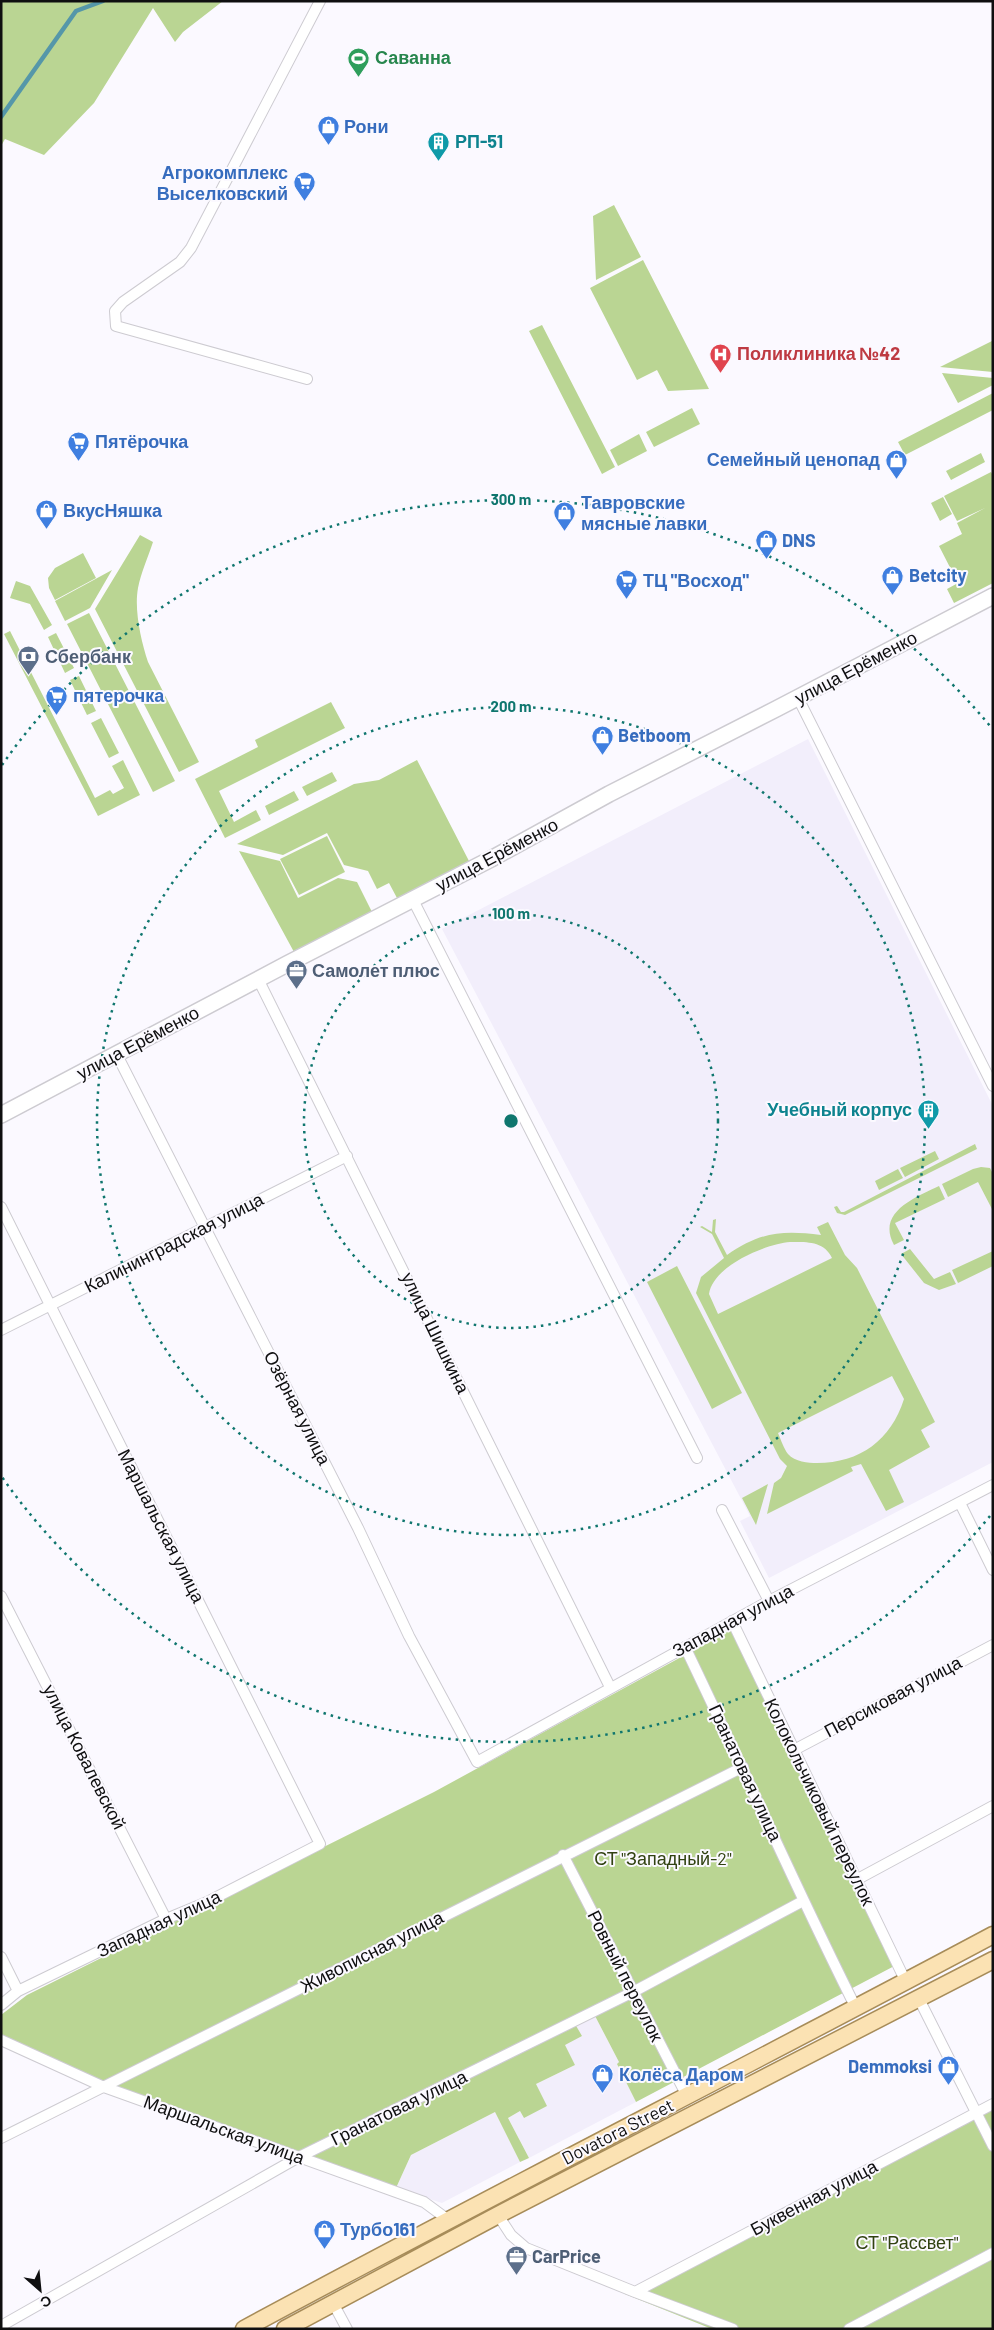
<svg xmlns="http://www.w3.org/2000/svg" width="994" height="2330" font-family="Barlow,sans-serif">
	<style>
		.built { fill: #f2eefb }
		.green { fill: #bad593; fill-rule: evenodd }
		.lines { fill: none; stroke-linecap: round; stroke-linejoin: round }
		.stream { stroke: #5597a9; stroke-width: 4.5 }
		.minor-casing { stroke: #cdcbd1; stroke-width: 12 }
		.secondary-casing { stroke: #cdcbd1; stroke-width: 18 }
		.primary-casing { stroke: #a78c59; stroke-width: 19 }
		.minor { stroke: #fff; stroke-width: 10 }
		.secondary { stroke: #fff; stroke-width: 15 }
		.primary { stroke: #fbe2b3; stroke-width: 16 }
		.ring { fill: none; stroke: #0f766e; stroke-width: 2.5; stroke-dasharray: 2.5 5 }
		.labels { text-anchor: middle; stroke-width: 4; stroke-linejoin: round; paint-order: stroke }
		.leisure-label { font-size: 18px; font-weight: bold; fill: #27864d; stroke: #fbf9ff; text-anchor: start }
		.shop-label { font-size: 18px; font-weight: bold; fill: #366cbe; stroke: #fbf9ff; text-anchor: start }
		.culture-label { font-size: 18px; font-weight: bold; fill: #0d838f; stroke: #fbf9ff; text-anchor: start }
		.health-label { font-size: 18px; font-weight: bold; fill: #be3a42; stroke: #fbf9ff; text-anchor: start }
		.service-label { font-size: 18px; font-weight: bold; fill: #4e5e75; stroke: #fbf9ff; text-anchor: start }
		.street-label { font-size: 18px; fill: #0f0f10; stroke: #fbf9ff }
		.park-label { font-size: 18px; fill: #314211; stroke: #fbf9ff }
		.centre { fill: #0f766e; stroke: #fbf9ff; stroke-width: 2.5 }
		.ring-label { font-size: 15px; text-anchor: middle; font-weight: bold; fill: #0f766e; stroke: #fbf9ff; stroke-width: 4; stroke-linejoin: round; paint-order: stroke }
	</style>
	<rect width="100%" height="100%" fill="#fbf9ff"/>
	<path class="built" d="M808,739L993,1106V1462L769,1578L740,1521L750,1516L442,929Z
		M594,2014L619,2062L617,2064L636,2102L529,2158L508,2118L520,2111L524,2118L536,2084L575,2065L564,2045L575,2024Z
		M495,2112L520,2162L442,2203L396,2188L411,2155Z"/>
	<path class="green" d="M1,1H223L183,32L175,42L153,8L94,103L44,155L5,139L1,146Z
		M614,205L641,257L596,280L593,216Z
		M643,260L709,389L668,391L657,370L637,380L590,288Z
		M542,325L615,467L602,474L529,331Z
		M992,341L993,372L940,367Z
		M942,373L993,378V385L958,403Z
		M993,393V410L905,455L898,442Z
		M692,408L700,424L654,447L646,432Z
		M639,434L647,451L618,466L610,450Z
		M981,453L985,462L951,480L946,471Z
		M991,472L993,476V583L954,603L947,589L958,583L939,546L962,534L957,523L985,508L957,521L944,496Z
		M943,497L952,514L940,521L931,503Z
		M140,535L153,542C148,557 141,573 138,588C134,610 141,641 148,662L199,762L179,772L95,609Z
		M83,553L96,578L55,600L49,588L48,578L55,568Z
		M112,570L90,608L65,621L55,601Z
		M16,581L30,586L52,625L44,630L30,604L10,598Z
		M89,613L175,781L153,792L67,624Z
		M10,631L95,798L110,790L113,794L124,788L112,766L123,760L140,795L98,816L4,634Z
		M56,633L74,668L65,673L48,637Z
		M79,676L96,711L87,715L70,680Z
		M331,702L345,728L219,791L234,822L256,810L261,820L225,838L195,779L258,747L255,740Z
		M101,718L119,753L109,758L91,723Z
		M417,760L469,861L397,898L389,883L377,889L368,871L344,865L327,833L283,855L237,844L354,784L379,780Z
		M332,772L337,781L307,796L302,787Z
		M294,791L299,800L269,815L265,806Z
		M327,836L345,872L299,895L280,859Z
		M239,851L280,861L298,898L338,878L357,882L372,912L294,952Z
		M975,1144L977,1149L845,1215L837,1213L834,1207L837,1206L841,1212H844Z
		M935,1151L939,1159L905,1177L900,1168Z
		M981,1167L990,1168L993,1174V1211L978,1182L948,1197L942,1184L973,1169Z
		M898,1169L903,1178L879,1190L875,1181Z
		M939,1186L945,1199L895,1223L904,1240L894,1245C876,1212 916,1197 939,1186Z
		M716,1219L715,1232L727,1255C760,1232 782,1230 821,1235L817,1227L828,1222L845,1255L857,1268L935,1422L921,1430L930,1447L889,1470L904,1502L886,1511L861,1464L851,1467L853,1471L767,1514L774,1483L781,1478L787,1466L780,1459L696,1293L701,1277L724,1258L712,1234L700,1227L702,1226L712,1232L713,1220ZM790,1242C807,1242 824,1241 832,1258L718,1314L709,1294C713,1266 765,1244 790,1242ZM892,1376L904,1399C891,1440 860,1463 817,1463C808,1463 795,1462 788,1454C784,1449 781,1440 778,1433Z
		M910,1249L934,1279L950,1272L956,1284L939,1290L924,1283L901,1254Z
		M993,1251V1266L958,1283L952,1270Z
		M677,1266L742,1393L712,1409L647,1282Z
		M768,1484L756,1525L742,1498Z
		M738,1626L900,1963L636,2102L617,2064L619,2062L594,2014L575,2024L582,2036L565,2045L575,2065L536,2084L547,2106L524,2118L520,2111L508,2118L529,2158L520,2162L495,2112L411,2155L396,2188L120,2098L1,2040V2015L27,1995L434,1792Z
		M993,2101V2329H712L625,2294Z"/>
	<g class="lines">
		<path class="stream" d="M1,117L76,11L103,1"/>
		<defs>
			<path id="minor" d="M307,379L116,326L115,311L123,302L180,262L191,248L320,1
				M798,698L993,1086
				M413,900L697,1458
				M258,979L610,1687
				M117,1055L358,1528L409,1636L477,1762L769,1601L993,1485
				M1,1207L320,1844L207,1902L166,1919L18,1991L1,2005
				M1,1330L347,1156
				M960,1503L993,1570
				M722,1510L769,1601
				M1,1596L166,1919
				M732,1621L906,1982
				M685,1647C743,1767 796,1889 856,2008
				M794,1750L993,1645
				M563,1855L687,2096
				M856,1880L993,1806
				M1,1957L18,1991
				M919,1999L993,2146
				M1,2040L104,2087L424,2202L447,2219
				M1,2138L743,1767
				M498,2215L511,2235L526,2248L635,2292L733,2329
				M635,2292L993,2104
				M333,2303L347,2329
				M1,2326L299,2157L633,1992L803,1901
				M849,2329L993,2253"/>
			<path id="secondary" d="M1,1115L287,964L491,859L609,794L776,709L993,596"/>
			<path id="primary" d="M244,2329C492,2195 744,2068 993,1935
				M285,2329L498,2215L993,1960"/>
		</defs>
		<use href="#minor" class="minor-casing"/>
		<use href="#secondary" class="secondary-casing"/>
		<use href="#primary" class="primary-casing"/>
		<use href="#minor" class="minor"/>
		<use href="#secondary" class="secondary"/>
		<use href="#primary" class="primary"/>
	</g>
	<g class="ring">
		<circle cx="511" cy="1121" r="207"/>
		<circle cx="511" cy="1121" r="414"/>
		<path d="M990 1516A621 621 0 0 1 2 1477M2 765A621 621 0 0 1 990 726"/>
	</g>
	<defs>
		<symbol id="stadium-pin" viewBox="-11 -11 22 30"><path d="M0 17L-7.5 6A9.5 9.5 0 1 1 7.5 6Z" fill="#2e9e5b" stroke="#fbf9ff"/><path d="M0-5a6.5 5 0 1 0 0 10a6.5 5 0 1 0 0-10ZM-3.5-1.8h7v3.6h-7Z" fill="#fff"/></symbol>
		<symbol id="shop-pin" viewBox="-11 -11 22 30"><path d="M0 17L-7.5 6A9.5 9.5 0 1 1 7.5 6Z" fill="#3f7fe0" stroke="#fbf9ff"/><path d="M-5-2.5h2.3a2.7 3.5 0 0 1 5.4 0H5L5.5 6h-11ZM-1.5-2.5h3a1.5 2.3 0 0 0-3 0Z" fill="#fff"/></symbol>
		<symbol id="building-pin" viewBox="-11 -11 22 30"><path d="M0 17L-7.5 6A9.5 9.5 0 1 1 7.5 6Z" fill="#0f9aa8" stroke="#fbf9ff"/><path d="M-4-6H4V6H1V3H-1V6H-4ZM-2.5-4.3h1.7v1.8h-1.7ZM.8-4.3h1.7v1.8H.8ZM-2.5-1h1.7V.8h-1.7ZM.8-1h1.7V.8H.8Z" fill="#fff"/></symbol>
		<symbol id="supermarket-pin" viewBox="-11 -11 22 30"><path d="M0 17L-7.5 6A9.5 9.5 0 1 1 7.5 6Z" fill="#3f7fe0" stroke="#fbf9ff"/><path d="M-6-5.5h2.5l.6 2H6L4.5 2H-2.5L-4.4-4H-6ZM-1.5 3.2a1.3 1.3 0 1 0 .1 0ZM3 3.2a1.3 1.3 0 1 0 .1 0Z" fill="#fff"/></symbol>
		<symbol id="hospital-pin" viewBox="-11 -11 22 30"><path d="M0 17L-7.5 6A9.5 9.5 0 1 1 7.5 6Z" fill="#e0444e" stroke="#fbf9ff"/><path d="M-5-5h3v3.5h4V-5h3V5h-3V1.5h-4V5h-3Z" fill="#fff"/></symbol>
		<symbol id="bank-pin" viewBox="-11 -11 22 30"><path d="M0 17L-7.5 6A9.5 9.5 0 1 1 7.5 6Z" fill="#5c6f8a" stroke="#fbf9ff"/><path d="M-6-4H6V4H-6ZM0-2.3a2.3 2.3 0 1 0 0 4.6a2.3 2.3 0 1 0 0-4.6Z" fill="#fff"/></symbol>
		<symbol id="office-pin" viewBox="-11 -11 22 30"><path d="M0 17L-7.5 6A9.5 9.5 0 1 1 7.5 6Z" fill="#5c6f8a" stroke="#fbf9ff"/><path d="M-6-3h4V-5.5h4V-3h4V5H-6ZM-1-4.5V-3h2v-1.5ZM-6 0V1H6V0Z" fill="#fff"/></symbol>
	</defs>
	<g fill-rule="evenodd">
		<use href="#stadium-pin" x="346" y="46" width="25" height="34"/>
		<use href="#shop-pin" x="316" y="114" width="25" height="34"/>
		<use href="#building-pin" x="426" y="130" width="25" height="34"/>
		<use href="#supermarket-pin" x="292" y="170" width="25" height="34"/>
		<use href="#hospital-pin" x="708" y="342" width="25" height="34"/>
		<use href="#supermarket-pin" x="66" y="430" width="25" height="34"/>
		<use href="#shop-pin" x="884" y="448" width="25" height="34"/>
		<use href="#shop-pin" x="34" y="498" width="25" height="34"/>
		<use href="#shop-pin" x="552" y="500" width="25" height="34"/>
		<use href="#shop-pin" x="754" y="528" width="25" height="34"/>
		<use href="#shop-pin" x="880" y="564" width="25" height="34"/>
		<use href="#supermarket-pin" x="614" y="568" width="25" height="34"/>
		<use href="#bank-pin" x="16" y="644" width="25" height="34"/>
		<use href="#supermarket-pin" x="44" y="684" width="25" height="34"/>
		<use href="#shop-pin" x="590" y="724" width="25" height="34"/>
		<use href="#office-pin" x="284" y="958" width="25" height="34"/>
		<use href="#building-pin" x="916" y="1098" width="25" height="34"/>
		<use href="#shop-pin" x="936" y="2054" width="25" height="34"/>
		<use href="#shop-pin" x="590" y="2062" width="25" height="34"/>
		<use href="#shop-pin" x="312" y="2218" width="25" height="34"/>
		<use href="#office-pin" x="504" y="2244" width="25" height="34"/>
	</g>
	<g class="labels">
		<g class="leisure-label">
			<text x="375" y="64">Саванна</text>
		</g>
		<g class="shop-label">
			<text x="344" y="133">Рони</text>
			<text x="288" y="179" text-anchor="end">Агрокомплекс<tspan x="288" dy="21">Выселковский</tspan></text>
			<text x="95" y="448">Пятёрочка</text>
			<text x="880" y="466" text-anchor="end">Семейный ценопад</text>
			<text x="581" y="509">Тавровские<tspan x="581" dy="21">мясные лавки</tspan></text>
			<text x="63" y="517">ВкусНяшка</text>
			<text x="782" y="547">DNS</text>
			<text x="909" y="582">Betcity</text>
			<text x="643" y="587">ТЦ "Восход"</text>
			<text x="73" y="702">пятерочка</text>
			<text x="618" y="742">Betboom</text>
			<text x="932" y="2073" text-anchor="end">Demmoksi</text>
			<text x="619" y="2081">Колёса Даром</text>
			<text x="340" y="2236">Турбо161</text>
		</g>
		<g class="culture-label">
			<text x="455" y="148">РП-51</text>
			<text x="912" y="1116" text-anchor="end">Учебный корпус</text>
		</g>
		<g class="health-label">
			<text x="737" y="360">Поликлиника №42</text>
		</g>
		<g class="service-label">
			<text x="45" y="663">Сбербанк</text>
			<text x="312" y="977">Самолет плюс</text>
			<text x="532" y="2263">CarPrice</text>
		</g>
		<g class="street-label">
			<text transform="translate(856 668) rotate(-28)" y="6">улица Ерёменко</text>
			<text transform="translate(497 855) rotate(-28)" y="6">улица Ерёменко</text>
			<text transform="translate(138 1043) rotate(-28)" y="6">улица Ерёменко</text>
			<text transform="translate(174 1243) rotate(-27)" y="6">Калининградская улица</text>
			<text transform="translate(435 1333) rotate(64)" y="6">улица Шишкина</text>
			<text transform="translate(297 1408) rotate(63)" y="6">Озёрная улица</text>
			<text transform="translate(161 1526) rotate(63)" y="6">Маршальская улица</text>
			<text transform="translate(733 1621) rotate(-28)" y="6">Западная улица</text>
			<text transform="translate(893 1697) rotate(-28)" y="6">Персиковая улица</text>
			<text transform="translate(84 1757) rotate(63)" y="6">улица Ковалевской</text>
			<text transform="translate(745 1773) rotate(65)" y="6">Гранатовая улица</text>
			<text transform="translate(819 1802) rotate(64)" y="6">Колокольчиковый переулок</text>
			<text transform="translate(159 1924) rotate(-25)" y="6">Западная улица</text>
			<text transform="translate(372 1952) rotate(-27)" y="6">Живописная улица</text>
			<text transform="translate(625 1976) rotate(63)" y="6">Ровный переулок</text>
			<text transform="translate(399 2108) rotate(-26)" y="6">Гранатовая улица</text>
			<text transform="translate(224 2130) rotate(20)" y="6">Маршальская улица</text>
			<text transform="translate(618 2132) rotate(-27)" y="6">Dovatora Street</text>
			<text transform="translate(814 2198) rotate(-28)" y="6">Буквенная улица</text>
		</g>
		<g class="park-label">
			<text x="663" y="1865">СТ "Западный-2"</text>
			<text x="907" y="2249">СТ "Рассвет"</text>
		</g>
	</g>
	<circle cx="511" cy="1121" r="8" class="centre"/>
	<g class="ring-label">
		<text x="511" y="505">300 m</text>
		<text x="511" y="712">200 m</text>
		<text x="511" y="919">100 m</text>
	</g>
	<rect width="994" height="2330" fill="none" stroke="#0f0f10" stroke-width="5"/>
	<g transform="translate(40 2290) rotate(153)" stroke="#fbf9ff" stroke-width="4" paint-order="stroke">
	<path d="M0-4L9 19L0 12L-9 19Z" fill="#0f0f10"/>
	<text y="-8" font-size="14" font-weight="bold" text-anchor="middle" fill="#0f0f10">С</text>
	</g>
</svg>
